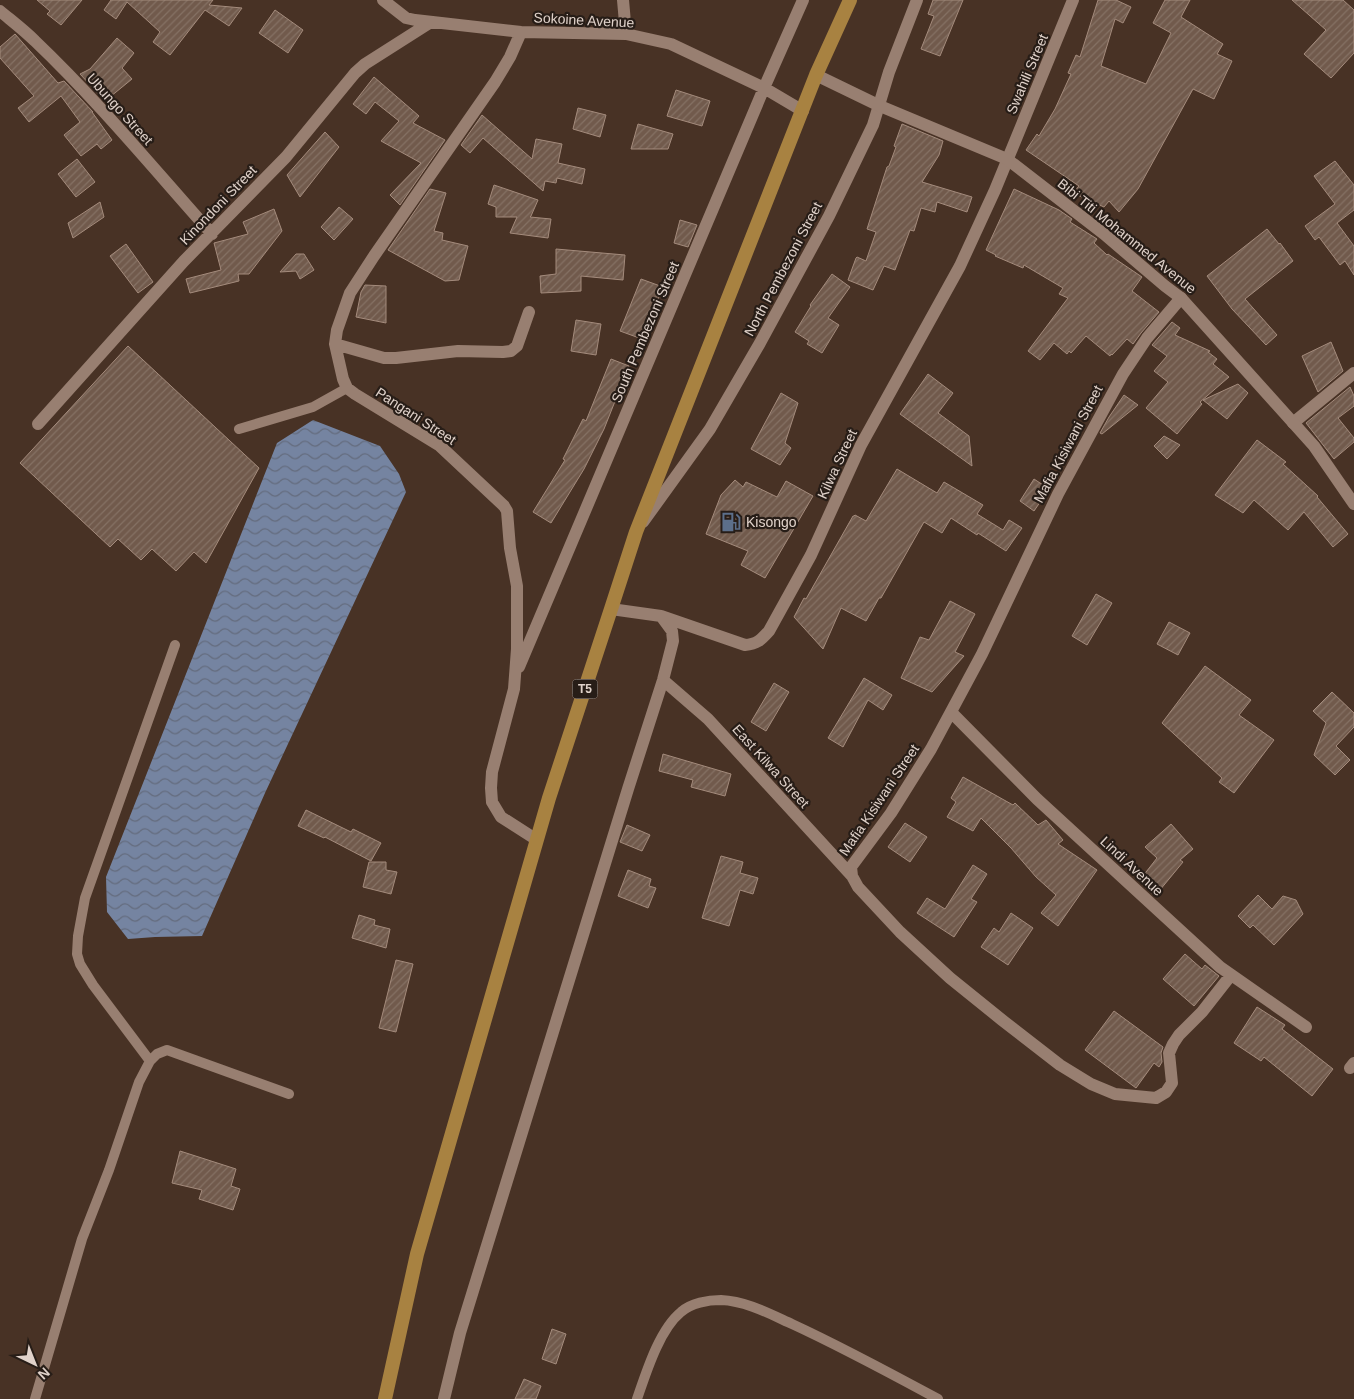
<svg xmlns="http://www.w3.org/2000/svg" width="1354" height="1399" font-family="Arial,sans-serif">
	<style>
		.water { fill: url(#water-waves) }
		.building { fill: url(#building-hatch); stroke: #a48b7c }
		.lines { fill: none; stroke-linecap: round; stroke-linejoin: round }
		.service { stroke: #987f71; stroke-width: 10 }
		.minor { stroke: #987f71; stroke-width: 12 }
		.tertiary { stroke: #987f71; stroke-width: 12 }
		.trunk { stroke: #a88241; stroke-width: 14 }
		.labels { text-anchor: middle; stroke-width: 4.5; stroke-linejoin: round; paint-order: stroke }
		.shield { fill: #271d17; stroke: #a89c94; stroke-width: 1 }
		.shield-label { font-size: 12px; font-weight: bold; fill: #e0d2ca }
		.street-label { font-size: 14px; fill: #e0d2ca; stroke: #271d17 }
		.poi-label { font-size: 14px; fill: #e0d2ca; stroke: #271d17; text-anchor: start }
	</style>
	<defs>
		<pattern id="water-waves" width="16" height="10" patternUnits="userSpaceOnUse" patternTransform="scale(1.25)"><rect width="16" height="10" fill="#7584a1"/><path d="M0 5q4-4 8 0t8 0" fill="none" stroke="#646c7e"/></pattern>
		<pattern id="building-hatch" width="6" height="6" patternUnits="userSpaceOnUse" patternTransform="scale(1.25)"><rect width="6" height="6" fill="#715a4c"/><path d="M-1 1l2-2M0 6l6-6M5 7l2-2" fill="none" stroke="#857164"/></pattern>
	</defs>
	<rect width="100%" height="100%" fill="#483225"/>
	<path class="water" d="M313,420L380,446L399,474L406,492L265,793L202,936L155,937L128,939L107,912L106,877L277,443Z"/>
	<path class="building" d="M37,0H82L61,25L47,14L50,11Z
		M111,0H213L209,5L242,8L229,26L205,10L170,55L153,42L160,32L127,2L116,19L104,10Z
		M933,0H963L940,56L921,49L934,16L928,14Z
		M1098,0H1116L1131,7L1123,23L1115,19L1101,66L1146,84L1171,33L1153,23L1165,0H1190L1181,17L1223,44L1217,54L1232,61L1214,99L1193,89L1138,189L1119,212L1109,201L1104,207L1073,193L1079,186L1026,150L1037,134L1039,136L1055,109L1071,74L1068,73L1076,55L1080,57Z
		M1292,0H1343L1354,10V53L1331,78L1304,54L1326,30Z
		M275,10L303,30L288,53L259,33Z
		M15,34L58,83L64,81L93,112H92L112,140L101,149L97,144L81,156L64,135L80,122L61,96L29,122L18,108L34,96L0,58V47Z
		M117,38L134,53L122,68L132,79L105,101L80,74L90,69Z
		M374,77L419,116L413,123L445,140L400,205L390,195L421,163L381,141L399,121L375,102L366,114L353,104Z
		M676,90L710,101L702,126L667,116Z
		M578,108L606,115L600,137L573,129Z
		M482,115L532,159L536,139L562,144L558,163L585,169L582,184L557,178L556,183L545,181L543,191L483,138L470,153L461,145Z
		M638,124L673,134L668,149H631Z
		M902,124L943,141L939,155L922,182L972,197L967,212L937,202L935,212L921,208L914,231L910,230L895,270L884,266L873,290L848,280L856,258L857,257L866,261L876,232L867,229L887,167L889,166L896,147L894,146Z
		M325,132L339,147L300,197L287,175Z
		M77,159L95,182L76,197L58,174Z
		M1335,161L1354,185V210L1337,223L1354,246V275L1345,261L1340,265L1319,237L1315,240L1305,226L1335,204L1314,176Z
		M494,185L538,200L531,216L530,217L551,219L548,238L510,233L517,217H496V207L488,204Z
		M430,189L446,193L434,231L443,233L442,240L468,246L459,280L445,281L388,250Z
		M1014,189L1059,210L1072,219L1070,222L1097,239L1094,243L1107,255L1108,254L1142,277L1132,291L1159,312L1141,333L1133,344L1127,339L1112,355L1111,354L1110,356L1086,336L1071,353L1069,351L1067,354L1054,343L1040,360L1028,351L1068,298L1059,294L1063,288L1024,265L1023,268L995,256L996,255L986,250Z
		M100,202L104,217L73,238L68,223Z
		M339,207L353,219L334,240L321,227Z
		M274,209L282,231L249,274H238L239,281L190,293L186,279L221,270L214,243L248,234L243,222Z
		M680,220L697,225L688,247L674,243Z
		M1267,229L1279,244L1280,243L1293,261L1245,299L1277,335L1266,345L1232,309L1207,276Z
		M126,244L153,282L138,293L110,256Z
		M556,249L625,255L623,280L581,276V291L541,293L540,276L556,274Z
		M296,254H304L314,270L300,279L296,271L280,272Z
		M832,274L850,287L828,318L839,325L822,353L807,344L809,341L795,332L811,306L810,305Z
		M641,279L663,287L642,339L620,331Z
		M365,285L386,286V323L356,317L361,292Z
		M576,320L601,324L596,355L571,351Z
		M1172,322L1180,328L1175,335L1210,351L1208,352L1217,359L1213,364L1229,377L1200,402L1202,404L1177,434L1146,408L1168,382L1154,371L1167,356L1152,345Z
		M1331,342L1343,371L1318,392L1302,356Z
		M128,346L259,468L206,563L194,552L176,571L152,549L141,560L118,539L110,547L20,463Z
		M611,359L629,366L604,429L584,469L551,523L533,512L565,460L563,459L583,419L586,421Z
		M928,374L953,393L938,413L969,436L972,466L900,414Z
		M1238,384L1248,393L1227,419L1203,400Z
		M1350,387L1354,396V406L1338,418L1354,438V442L1334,459L1306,423Z
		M781,393L798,403L785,443L791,448L780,465L751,449Z
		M1124,395L1138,405L1102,434L1100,433L1109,417Z
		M1164,436L1180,445L1167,459L1154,446Z
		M1257,440L1286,462L1283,464L1318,496L1317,497L1348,534L1333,547L1304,512L1288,530L1254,500L1243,513L1215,495Z
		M897,469L937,493L944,482L983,505L977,514L1003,530L1009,520L1022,528L1006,551L978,533L977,535L951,518L942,533L924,522L881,598H879L866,621L841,608L823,649L794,617L804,598L806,599L853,516H854L855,515L866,521Z
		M1034,479L1049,489L1034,511L1020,501Z
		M735,480L743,487L746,482L777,497L786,481L813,496L765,578L741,565L748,551L706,534L721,495Z
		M1096,594L1112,603L1087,645L1072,636Z
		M950,601L975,614L955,652L964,656L932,692L901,678L920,637L929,640Z
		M1169,622L1190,633L1178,655L1157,644Z
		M1205,666L1251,700L1239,715L1274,740L1234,793L1219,782L1222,778L1162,723Z
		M864,678L892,695L883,710L868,700L843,747L828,738Z
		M774,683L789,692L766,731L751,722Z
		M1332,692L1354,713V727L1336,746L1350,760L1335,775L1314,755L1326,723L1313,711Z
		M663,754L731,774L725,796L691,787L693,780L659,771Z
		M963,777L1013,805L1015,803L1038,825L1046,820L1063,840L1058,844L1097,870L1058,926L1041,913L1056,895L1036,877L1011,848L981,818L973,831L947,817L956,802L951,798Z
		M306,810L351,832L353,829L381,843L371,861L325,837L324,838L298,826Z
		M905,823L927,837L910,862L888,847Z
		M1171,824L1193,849L1180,860L1183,862L1155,896L1139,881L1157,858L1145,847Z
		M627,825L650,835L642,851L620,842Z
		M721,856L743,862L740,873L758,878L753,894L740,890L729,926L702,918Z
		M369,862H386V870L397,872L391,894L363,887Z
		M973,865L987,874L971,899L977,902L954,937L917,913L927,898L945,909Z
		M628,870L651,879L649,886L656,888L648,908L618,896Z
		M1258,895L1272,909L1283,896L1296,900L1303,914L1274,945L1253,925L1250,928L1238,916Z
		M1011,913L1033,928L1008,965L981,947L994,928L999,932Z
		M359,915L375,920L374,925L390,929L386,948L352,938Z
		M1185,954L1202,969L1205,965L1219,976L1194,1006L1163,979Z
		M396,960L413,964L396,1032L379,1028Z
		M1257,1007L1285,1025L1282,1029L1333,1069L1312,1096L1264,1057L1261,1061L1234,1043Z
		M1114,1011L1163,1047L1161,1053L1162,1062L1159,1067L1154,1063L1136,1088L1085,1050Z
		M180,1151L236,1169L231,1186L240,1189L233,1210L199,1199L202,1190L172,1183Z
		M552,1329L566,1334L556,1364L542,1359Z
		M524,1379L541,1386L536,1399H515Z"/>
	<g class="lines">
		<path class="service" d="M239,429L313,407L347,388
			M150,1061L93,985L80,964L77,954L78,936L85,898L175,645
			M35,1399L82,1239L109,1170L139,1082L150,1061L157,1054L167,1050L289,1094
			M637,1399C646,1373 659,1330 681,1312C691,1303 708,1300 721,1300C746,1301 770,1314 792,1324C842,1347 890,1373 938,1399"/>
		<path class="minor" d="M383,0L406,18L415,20L521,32L626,34L671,44L764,88L803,111
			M623,0L626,34
			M0,11C12,21 24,30 35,41C98,101 154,169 212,234
			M521,32L510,57L495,82L374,256L350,293L337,330L335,344L343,379L347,388L355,394L440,446L504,506L507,511L510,548L517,586V649L514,689L492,772L491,788L492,802L501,817L537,840
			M1181,298L1147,338L1123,374L1058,494L982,654L931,749L891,813L851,867L852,876L858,887L900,932L950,978L1002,1020L1060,1065L1091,1084L1115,1094L1156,1098L1166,1092L1172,1083L1169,1053L1173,1044L1179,1035L1202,1012L1231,975
			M335,344L384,358H396L458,351L503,352L511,351L517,346L529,312
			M1293,423L1354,373
			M38,424L184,261L286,157L355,73L365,64L431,22
			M643,522L710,429L760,343L829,216L873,125L889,72L917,0
			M611,609L661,616L745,645C757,644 761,640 769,631L811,555L861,445L960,266L995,190L1073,0
			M519,667L764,88L803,0
			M663,680L708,719L852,876
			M951,712L1037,799L1220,967L1306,1027
			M1350,1068L1354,1063
			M444,1399L460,1333L628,789L663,680L673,641L672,631L661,616"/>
		<path class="tertiary" d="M816,75L880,106L1007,159L1104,234L1165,286L1181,298L1314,446L1354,504"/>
		<path class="trunk" d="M385,1399L417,1254L549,798L611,609L636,532L816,75L850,0"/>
	</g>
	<defs>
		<symbol id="fuel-bare" viewBox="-9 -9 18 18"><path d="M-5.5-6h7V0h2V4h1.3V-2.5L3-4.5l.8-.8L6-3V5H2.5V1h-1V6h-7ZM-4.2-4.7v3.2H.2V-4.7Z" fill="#5c6f8a" stroke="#271d17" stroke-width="2.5" paint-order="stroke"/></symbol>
	</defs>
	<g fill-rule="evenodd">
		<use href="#fuel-bare" x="717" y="508" width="28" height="28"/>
	</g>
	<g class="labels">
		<rect class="shield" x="572.5" y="679.5" width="25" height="19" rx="4"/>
		<g class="shield-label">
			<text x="585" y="693">T5</text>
		</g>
		<g class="street-label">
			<text transform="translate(584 20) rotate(3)" y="5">Sokoine Avenue</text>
			<text transform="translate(1027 74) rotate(-67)" y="5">Swahili Street</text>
			<text transform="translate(120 109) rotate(48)" y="5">Ubungo Street</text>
			<text transform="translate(218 205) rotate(-46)" y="5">Kinondoni Street</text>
			<text transform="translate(1127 236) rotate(39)" y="5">Bibi Titi Mohammed Avenue</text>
			<text transform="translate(783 269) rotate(-62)" y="5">North Pembezoni Street</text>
			<text transform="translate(645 332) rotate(-67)" y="5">South Pembezoni Street</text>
			<text transform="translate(416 416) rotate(33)" y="5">Pangani Street</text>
			<text transform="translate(1068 444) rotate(-62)" y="5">Mafia Kisiwani Street</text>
			<text transform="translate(837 464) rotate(-65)" y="5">Kilwa Street</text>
			<text transform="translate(771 766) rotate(48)" y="5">East Kilwa Street</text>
			<text transform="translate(879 800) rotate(-56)" y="5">Mafia Kisiwani Street</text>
			<text transform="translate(1132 866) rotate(43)" y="5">Lindi Avenue</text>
		</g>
		<g class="poi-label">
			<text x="746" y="527">Kisongo</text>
		</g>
	</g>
	<g transform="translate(35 1364) rotate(137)" stroke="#271d17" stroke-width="4" paint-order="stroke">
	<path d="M0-4L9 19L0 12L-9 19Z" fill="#e0d2ca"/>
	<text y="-8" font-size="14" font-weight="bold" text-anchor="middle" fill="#e0d2ca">N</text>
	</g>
</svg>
